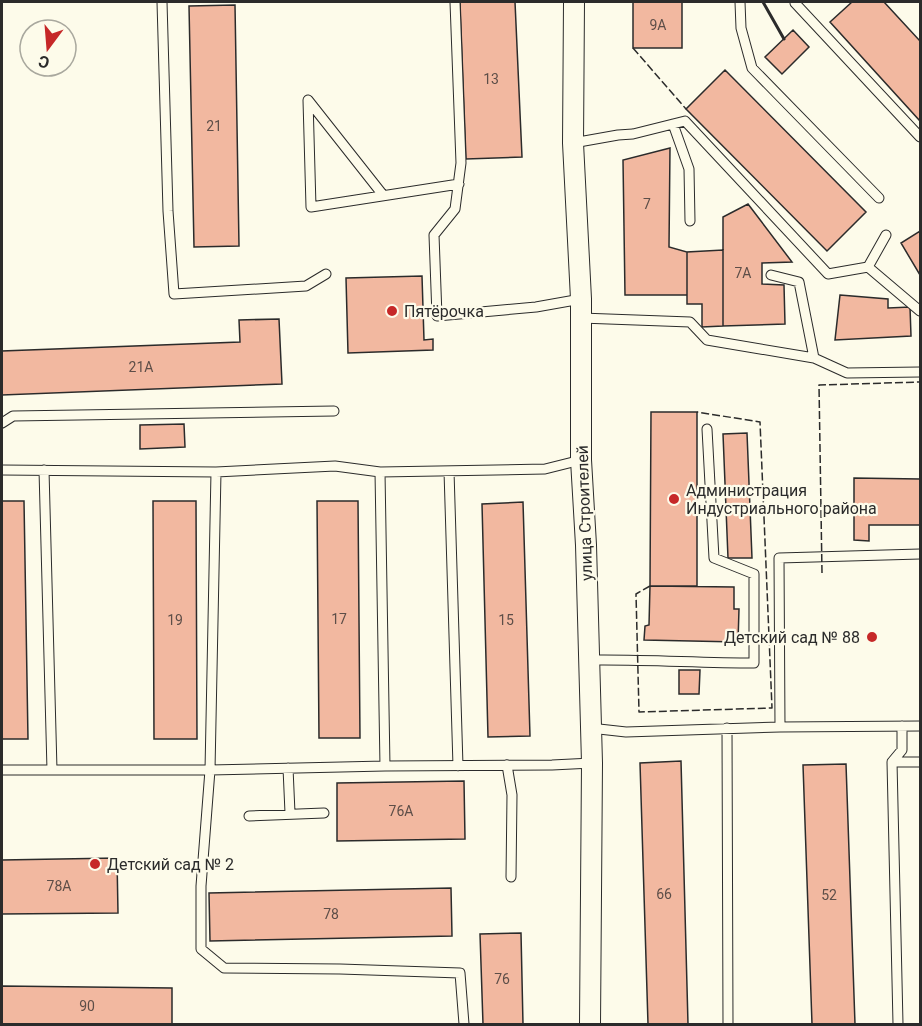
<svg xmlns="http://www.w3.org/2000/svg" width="922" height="1026" font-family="Roboto,sans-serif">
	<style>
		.building { fill: #f2b8a0; stroke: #2b2b2b; stroke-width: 1.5 }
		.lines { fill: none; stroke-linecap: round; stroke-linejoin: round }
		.lane-casing { stroke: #2b2b2b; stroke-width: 11 }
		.street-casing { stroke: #2b2b2b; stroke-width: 22 }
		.lane { stroke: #fdfbea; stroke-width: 9 }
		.street { stroke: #fdfbea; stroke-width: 20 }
		.fence { stroke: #2b2b2b; stroke-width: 1.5; stroke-dasharray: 8 3; stroke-linecap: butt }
		.wall { stroke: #2b2b2b; stroke-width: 3 }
		.poi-dot { fill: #c62828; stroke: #fdfbea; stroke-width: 2 }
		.labels { text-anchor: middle; stroke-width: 4.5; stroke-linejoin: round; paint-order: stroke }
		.number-label { font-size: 14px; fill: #5d4e48 }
		.poi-label { font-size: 16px; fill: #2b2b2b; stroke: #fdfbea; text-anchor: start }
		.street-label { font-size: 16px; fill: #2b2b2b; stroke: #fdfbea }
	</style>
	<rect width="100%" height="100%" fill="#fdfbea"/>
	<path class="building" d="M460,2H515L522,157L466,159Z
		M633,2H682V48H633Z
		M852,2H884L920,41V121L830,22Z
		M235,5L239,246L194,247L189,6Z
		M793,30L809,47L782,74L765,57Z
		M725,70L866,212L827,251L686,109Z
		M670,148L669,247L687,252V295H625L623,160Z
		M748,204L792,262L762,263V284L784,285L785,324L723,326V217Z
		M920,231V275L901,243Z
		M723,250V326L702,327V304H687V252Z
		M422,276L424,340L433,339V350L348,353L346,278Z
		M840,295L888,299V308L910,307L911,336L835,340Z
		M279,319L282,384L2,395V351L240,342L239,320Z
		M651,412H697V586H650Z
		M184,424L185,447L140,449V425Z
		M747,433L752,558H728L723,434Z
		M854,478L920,479V525H869V541L854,540Z
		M2,501H24L28,739H2Z
		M153,501H196L197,739H154Z
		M317,501H358L360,738H319Z
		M523,502L530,736L488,737L482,504Z
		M650,586L734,587V609H739L738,642L644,640L645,626L649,625Z
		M679,670H700L699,694H679Z
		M681,761L688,1024H648L640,763Z
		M846,764L855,1024H812L803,765Z
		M464,781L465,839L337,841V783Z
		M117,858L118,913L2,914V860Z
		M451,888L452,936L210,941L209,893Z
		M521,933L523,1024H483L480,934Z
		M2,986L172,988V1024H2Z"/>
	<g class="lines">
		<defs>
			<path id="lane" d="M162,2L168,211L174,294L306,286L326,274
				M455,2L461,163L455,209L434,235L437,316L536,307L581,299
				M740,2L741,28L752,68L879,198
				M797,2L795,3L920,137
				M673,124L689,169L690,221
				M573,143L618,135L633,134L685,121L828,274L868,267L920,311
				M383,195L308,100L311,207L459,184
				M868,267L886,235
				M771,275L799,282L814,358
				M581,318L690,322L707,340L814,358L847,373L920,372
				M2,423L13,416L334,411
				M2,470L216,472L335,466L380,472L545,469L581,460
				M44,470L52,770
				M449,471L458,766
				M216,472L210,770L201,886V949L224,968L340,969L460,973L464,1024
				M380,472L385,766
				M589,660C644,659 699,663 754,663V574L714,558L707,429
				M780,727L779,558L920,554
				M590,728L626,732L780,727L920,726
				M727,728L728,1024
				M892,762H920
				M507,765L512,795L511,877
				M288,768L290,813
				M2,770H210L385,766L552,765L592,763
				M249,816L324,813
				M898,1024L892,762L902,750V726"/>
			<path id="street" d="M574,2L573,143L581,299V460L586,545L592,763L590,1024"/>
		</defs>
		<use href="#lane" class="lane-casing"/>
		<use href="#street" class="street-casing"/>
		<use href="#lane" class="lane"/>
		<use href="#street" class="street"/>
		<path class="fence" d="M633,48L686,109
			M822,573L819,385L920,382
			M650,586L636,594L639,712L772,708L760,422L697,412"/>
		<path class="wall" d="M763,2L784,39"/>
	</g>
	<g class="poi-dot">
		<circle cx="392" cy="311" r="6"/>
		<circle cx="674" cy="499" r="6"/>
		<circle cx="872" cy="637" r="6"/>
		<circle cx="95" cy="864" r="6"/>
	</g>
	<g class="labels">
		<g class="number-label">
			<text x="658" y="30">9А</text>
			<text x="491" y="84">13</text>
			<text x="214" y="131">21</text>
			<text x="647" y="209">7</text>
			<text x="743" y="278">7А</text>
			<text x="141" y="372">21А</text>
			<text x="339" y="624">17</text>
			<text x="175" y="625">19</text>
			<text x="506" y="625">15</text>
			<text x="401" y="816">76А</text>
			<text x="59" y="891">78А</text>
			<text x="664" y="899">66</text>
			<text x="829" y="900">52</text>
			<text x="331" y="919">78</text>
			<text x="502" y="984">76</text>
			<text x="87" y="1011">90</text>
		</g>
		<g class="poi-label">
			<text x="404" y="317">Пятёрочка</text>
			<text x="686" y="496">Администрация<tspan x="686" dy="18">Индустриального района</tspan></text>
			<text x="860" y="643" text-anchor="end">Детский сад № 88</text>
			<text x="107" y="870">Детский сад № 2</text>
		</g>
		<g class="street-label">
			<text transform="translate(584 513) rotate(-92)" y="6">улица Строителей</text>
		</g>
	</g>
	<rect width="922" height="1026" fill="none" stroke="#2b2b2b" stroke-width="6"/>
	<g transform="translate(48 48) rotate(196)"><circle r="28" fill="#fdfbea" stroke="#a9a89e" stroke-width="1.5"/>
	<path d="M0-4.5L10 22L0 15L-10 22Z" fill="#c62828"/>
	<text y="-9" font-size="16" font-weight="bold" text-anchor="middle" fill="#2b2b2b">С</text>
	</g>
</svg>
